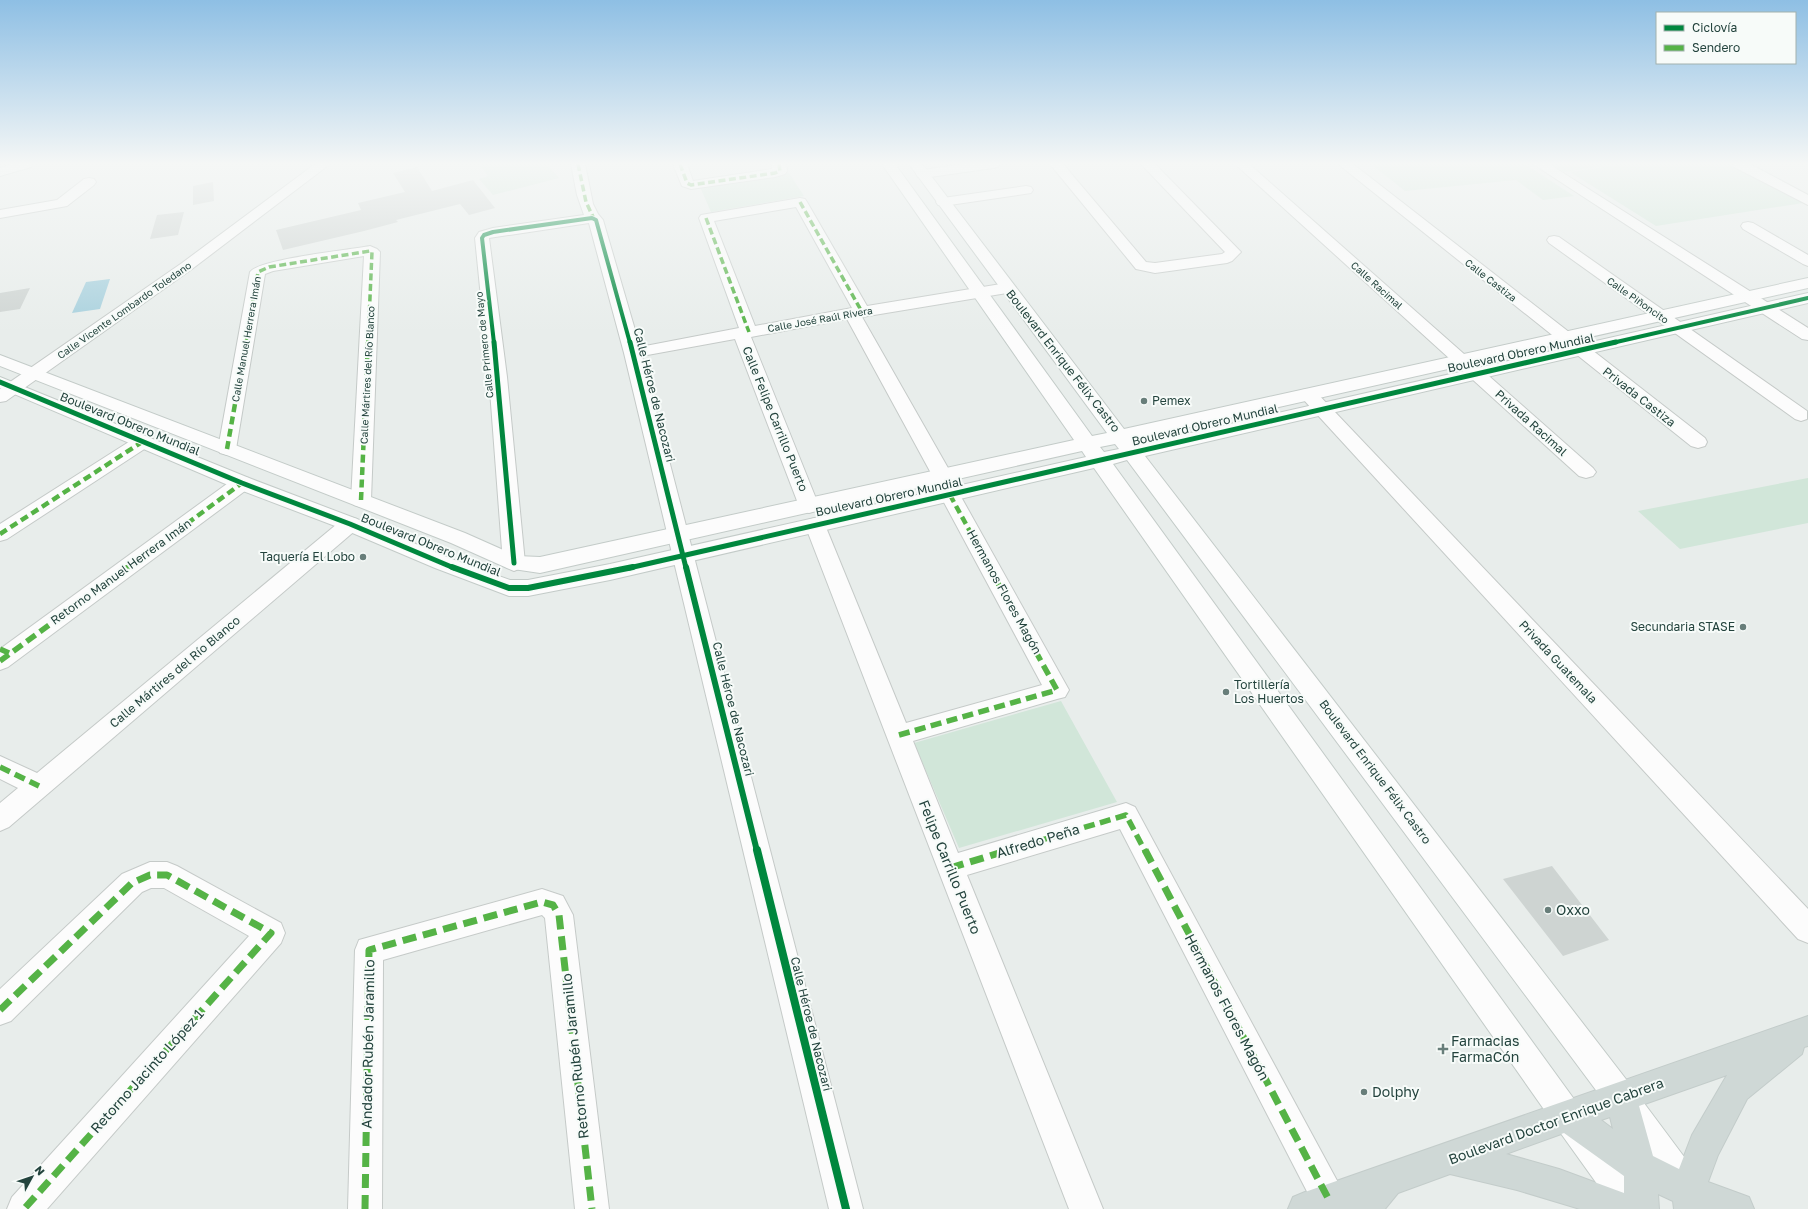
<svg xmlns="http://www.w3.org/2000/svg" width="1808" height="1209" font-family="'Golos Text',sans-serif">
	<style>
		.green { fill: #d1e6d9 }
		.water { fill: #a7d0dd }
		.building { fill: #ced4d2 }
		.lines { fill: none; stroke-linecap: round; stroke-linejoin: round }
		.street-casing { stroke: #c5cac8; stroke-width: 2 }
		.secondary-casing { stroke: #c3cbc8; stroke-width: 2 }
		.primary-casing { stroke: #c3ccca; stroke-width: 2 }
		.street { fill: #fcfcfc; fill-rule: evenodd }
		.secondary { fill: #fcfcfc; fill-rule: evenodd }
		.primary { fill: #cfd8d6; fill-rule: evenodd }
		.quiet-far3 { stroke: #55b346; stroke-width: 3.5; stroke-dasharray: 7 3.5; stroke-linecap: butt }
		.quiet-far2 { stroke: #55b346; stroke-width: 4.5; stroke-dasharray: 8 4.5; stroke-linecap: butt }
		.quiet-far1 { stroke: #55b346; stroke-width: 5.5; stroke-dasharray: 11 5.5; stroke-linecap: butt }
		.quiet { stroke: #55b346; stroke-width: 7; stroke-dasharray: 14 7; stroke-linecap: butt }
		.cycleway-far3-casing { stroke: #f7fbf9; stroke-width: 5.5 }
		.cycleway-far2-casing { stroke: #f7fbf9; stroke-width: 7 }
		.cycleway-far1-casing { stroke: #f7fbf9; stroke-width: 9 }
		.cycleway-casing { stroke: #f7fbf9; stroke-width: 10 }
		.cycleway-far3 { stroke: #00873e; stroke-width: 4 }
		.cycleway-far2 { stroke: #00873e; stroke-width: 5 }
		.cycleway-far1 { stroke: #00873e; stroke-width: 6 }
		.cycleway { stroke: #00873e; stroke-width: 8 }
		.poi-dot { fill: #687e7a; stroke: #f7fbf9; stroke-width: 1.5 }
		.labels { text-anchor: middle; stroke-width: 4; stroke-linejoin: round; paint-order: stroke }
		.far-street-label { font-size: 10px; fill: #23433d; stroke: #f7fbf9 }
		.street-label { font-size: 12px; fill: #23433d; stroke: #f7fbf9 }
		.poi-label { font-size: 12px; fill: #23433d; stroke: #f7fbf9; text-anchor: start }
		.near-street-label { font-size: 14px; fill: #23433d; stroke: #f7fbf9 }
		.near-poi-label { font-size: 14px; fill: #23433d; stroke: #f7fbf9; text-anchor: start }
	</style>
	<rect width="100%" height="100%" fill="#e8edeb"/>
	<path class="green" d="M479,164H547L559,178L493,195L479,179L488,176Z
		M1371,164H1525L1574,196L1543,200L1516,180L1405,191Z
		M1551,164H1617L1564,172Z
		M1623,164H1733L1803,203L1656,226L1570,172Z
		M789,173L804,196L711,212L700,187Z
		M1808,478V523L1680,549L1638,511Z
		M1061,701L1117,802L959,848L914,743Z"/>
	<path class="water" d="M110,279L100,309L72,313L86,282Z"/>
	<path class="building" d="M417,167L432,191L473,180L495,208L469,215L460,204L396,220L398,222L364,231L283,250L276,230L361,210L358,203L405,192L393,173Z
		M213,182L214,201L193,205V186Z
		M184,212L178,235L150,239L157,215Z
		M30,288L20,309L0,312V293Z
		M1552,866L1609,940L1563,956L1503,879Z"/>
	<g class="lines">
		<defs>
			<path id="street" d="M315,164H330L192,269L6,401L0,402V389L182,263Z
				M571,164H585L593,204L598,214L603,220L640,347L739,328L699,218L701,215L800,198L805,199L807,202L867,306L1007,283L1013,285L1015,288L1013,291L1007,293L862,317L952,475L949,480L942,481L935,480L932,475L847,319L751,337L819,506L816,511L809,513L802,511L799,506L735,339L642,356L863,1209H829L624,353L589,223L489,238L507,377L525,563L521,568L514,571L507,568L503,563L489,377L475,238L479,232L493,228L584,215L577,195ZM796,207L852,308L755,326L714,221Z
				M673,164H687L693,181L772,169V164H786L787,171L785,174L775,177L691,189L682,186Z
				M962,164H999L998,167L993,168L923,178L918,177L916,174L918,171L923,170Z
				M1050,164H1063L1146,262L1155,263L1222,254L1225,252L1141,164H1155L1241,252L1232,261L1227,263L1155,273L1136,269Z
				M1235,164H1249L1593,468L1596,472L1593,476L1586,478L1579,476Z
				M1338,164H1353L1705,438L1707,442L1705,446L1698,448L1691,446Z
				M1533,164H1549L1808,328V340L1802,339Z
				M1733,164H1750L1808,195V205L1734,167Z
				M89,178L94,179L96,182L94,185L67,206L0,218V210L57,200L84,179Z
				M1026,186L1031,187L1033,190L1031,193L943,206L938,205L936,202L938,199L943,198Z
				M1748,222L1753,223L1808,255V266L1803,264L1743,229L1741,226L1743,223Z
				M1554,236L1559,237L1807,411V419L1801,421L1795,419L1549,243L1547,240L1549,237Z
				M370,246L377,249L380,252L371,500L368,505L361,507L354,505L351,500L364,256L273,271L265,274L236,449L234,453L227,455L220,453L218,449L250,272C259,259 350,250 370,246Z
				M1308,389L1314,390L1808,909V943L1798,939L1302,398L1299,394L1302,390Z
				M142,436L149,438L151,442L149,446L7,539L0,541V524L135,438Z
				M242,477L249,478L252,483L249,488L8,667L0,670V649L235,478Z
				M950,488L957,490L960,495L1069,690L1065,697L1057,699L913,741L958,853L1126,803L1135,807L1341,1188L1346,1200L1342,1209H1316L1120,829L967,875L1103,1209H1069L805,525L808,520L815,518L822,520L825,525L906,723L1042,685L940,495L943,490Z
				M350,517L357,519L360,524L357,529L9,827L0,831V803L18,788L0,779V756L37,773L343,519Z
				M150,862H167L177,866L281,923L285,933L281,943L47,1209H7L12,1197L249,936L164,888H151L142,892L11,1021L0,1025V989L122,874Z
				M542,889L563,896L573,915L609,1209H575L545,918L542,915L383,960L382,1209H348L355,950L359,940Z"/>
			<path id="secondary" d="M11,164H32L31,167L0,176V168Z
				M882,164H895L1092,436L1107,433L909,164H922L1124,429L1808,278V288L1132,440L1137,445L1808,293V303L1145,456L1632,1087L1714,1197L1719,1209H1681L1610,1109L1127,460L1113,464L1579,1106L1648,1197L1653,1209H1615L1557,1128L1094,468L610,580L528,596H509L435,568L343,529L235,488L0,388V377L249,478L357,519L449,558L510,580H528L610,564L1086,457L1082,451L540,573L507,568L451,543L0,366V355L465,533L517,556L540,557L1074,440ZM1115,444L1119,449L1104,452L1100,447Z"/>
			<path id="primary" d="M1808,1016V1046L1804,1047L1802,1054L1747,1099L1718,1155L1708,1182L1749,1197L1754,1209H1674L1673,1201L1658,1194L1659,1209H1580L1517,1190L1450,1174L1398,1193L1385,1209H1288L1293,1197L1305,1192ZM1727,1075L1692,1135L1679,1169L1653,1156L1639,1106ZM1610,1117L1613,1129L1601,1120ZM1564,1133L1624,1176V1193L1559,1169L1506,1154Z"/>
		</defs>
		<use href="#street" class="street-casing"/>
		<use href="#secondary" class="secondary-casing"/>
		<use href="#primary" class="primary-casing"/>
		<use href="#street" class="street"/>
		<use href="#secondary" class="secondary"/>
		<use href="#primary" class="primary"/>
		<path class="quiet-far3" d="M578,164L586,202L594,219
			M680,164L687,183L691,185L775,173L780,171L779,164
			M800,202L862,312
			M706,218L749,332
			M246,343L258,272L269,267L370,251L372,252L368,343"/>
		<path class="quiet-far2" d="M227,449L246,342
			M950,495L990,568
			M361,500L368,342
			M0,534L142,442
			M127,568L242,483"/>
		<path class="quiet-far1" d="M0,649L9,653
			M0,661L128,567
			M899,735L1057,690L989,567
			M0,767L39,786
			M1005,851L1126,815L1145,851"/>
		<path class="quiet" d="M1145,850L1329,1200
			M950,868L1009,850
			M0,1010L132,883L150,875H167L271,933L24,1209
			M365,1209L369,950L542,902L553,905L559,915L592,1209"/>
		<defs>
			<path id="cycleway-far3" d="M494,343L482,238L484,235L493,232L592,218L596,220L630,343
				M1612,343L1808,298"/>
			<path id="cycleway-far2" d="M494,342L514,563
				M630,342L686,568
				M0,382L242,483L350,524L454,568
				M629,568L1616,342"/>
			<path id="cycleway-far1" d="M452,567L509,588H528L633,567
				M686,567L757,851"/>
			<path id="cycleway" d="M757,850L846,1209"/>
		</defs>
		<use href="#cycleway-far3" class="cycleway-far3-casing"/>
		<use href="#cycleway-far2" class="cycleway-far2-casing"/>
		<use href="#cycleway-far1" class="cycleway-far1-casing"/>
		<use href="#cycleway" class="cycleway-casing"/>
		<use href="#cycleway-far3" class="cycleway-far3"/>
		<use href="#cycleway-far2" class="cycleway-far2"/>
		<use href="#cycleway-far1" class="cycleway-far1"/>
		<use href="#cycleway" class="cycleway"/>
	</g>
	<linearGradient id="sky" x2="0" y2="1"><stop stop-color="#8ebfe4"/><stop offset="0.49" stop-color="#f5f7f6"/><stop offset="1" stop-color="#f5f7f6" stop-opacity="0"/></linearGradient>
	<rect width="1808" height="334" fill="url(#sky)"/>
	<g class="poi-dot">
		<circle cx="1144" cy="401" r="4"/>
		<circle cx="363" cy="557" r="4"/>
		<circle cx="1743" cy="627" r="4"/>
		<circle cx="1226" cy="692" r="4"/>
		<circle cx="1548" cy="910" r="4"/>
		<path d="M1441 1043h4v4h4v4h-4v4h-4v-4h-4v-4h4z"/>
		<circle cx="1364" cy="1092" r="4"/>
	</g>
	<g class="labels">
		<g class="far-street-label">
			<text transform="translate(1491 280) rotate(38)" y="4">Calle Castiza</text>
			<text transform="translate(1377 285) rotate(42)" y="4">Calle Racimal</text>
			<text transform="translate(1638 300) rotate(35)" y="4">Calle Piñoncito</text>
			<text transform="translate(124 310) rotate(-35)" y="4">Calle Vicente Lombardo Toledano</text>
			<text transform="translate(820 319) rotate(-10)" y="4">Calle José Raúl Rivera</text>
			<text transform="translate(246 339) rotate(-80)" y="4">Calle Manuel Herrera Imán</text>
			<text transform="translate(484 345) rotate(-96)" y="4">Calle Primero de Mayo</text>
			<text transform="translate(367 375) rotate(-87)" y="4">Calle Mártires del Río Blanco</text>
		</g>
		<g class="street-label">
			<text transform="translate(1521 353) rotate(-12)" y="4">Boulevard Obrero Mundial</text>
			<text transform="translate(1063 361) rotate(52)" y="4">Boulevard Enrique Félix Castro</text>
			<text transform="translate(654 395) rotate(76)" y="4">Calle Héroe de Nacozari</text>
			<text transform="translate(1639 397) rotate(38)" y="4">Privada Castiza</text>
			<text transform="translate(775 419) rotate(68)" y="4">Calle Felipe Carrillo Puerto</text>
			<text transform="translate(1531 423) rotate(42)" y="4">Privada Racimal</text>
			<text transform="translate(130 424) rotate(22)" y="4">Boulevard Obrero Mundial</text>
			<text transform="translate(1205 425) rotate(-13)" y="4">Boulevard Obrero Mundial</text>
			<text transform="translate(889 497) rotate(-12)" y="4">Boulevard Obrero Mundial</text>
			<text transform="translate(431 545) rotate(22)" y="4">Boulevard Obrero Mundial</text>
			<text transform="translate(121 572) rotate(-36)" y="4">Retorno Manuel Herrera Imán</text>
			<text transform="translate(1004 592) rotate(61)" y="4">Hermanos Flores Magón</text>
			<text transform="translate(1558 662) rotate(47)" y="4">Privada Guatemala</text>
			<text transform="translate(175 672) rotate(-40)" y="4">Calle Mártires del Río Blanco</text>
			<text transform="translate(733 709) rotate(76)" y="4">Calle Héroe de Nacozari</text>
			<text transform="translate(1375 772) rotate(53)" y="4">Boulevard Enrique Félix Castro</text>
			<text transform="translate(811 1024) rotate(76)" y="4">Calle Héroe de Nacozari</text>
		</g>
		<g class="poi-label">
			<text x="1152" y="405">Pemex</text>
			<text x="355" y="561" text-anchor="end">Taquería El Lobo</text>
			<text x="1735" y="631" text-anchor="end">Secundaria STASE</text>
			<text x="1234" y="689">Tortillería<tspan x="1234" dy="14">Los Huertos</tspan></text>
		</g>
		<g class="near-street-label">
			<text transform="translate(1038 841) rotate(-17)" y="5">Alfredo Peña</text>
			<text transform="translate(950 867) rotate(68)" y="5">Felipe Carrillo Puerto</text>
			<text transform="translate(1227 1007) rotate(62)" y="5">Hermanos Flores Magón</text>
			<text transform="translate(368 1044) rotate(-89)" y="5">Andador Rubén Jaramillo</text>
			<text transform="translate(575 1056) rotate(-96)" y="5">Retorno Rubén Jaramillo</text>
			<text transform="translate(147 1071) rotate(-48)" y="5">Retorno Jacinto López 1</text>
			<text transform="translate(1556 1121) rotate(-20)" y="5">Boulevard Doctor Enrique Cabrera</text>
		</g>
		<g class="near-poi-label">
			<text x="1556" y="915">Oxxo</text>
			<text x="1451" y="1046">Farmacias<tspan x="1451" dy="16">FarmaCón</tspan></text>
			<text x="1372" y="1097">Dolphy</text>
		</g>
	</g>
	<rect x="1656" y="12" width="140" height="52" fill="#f7fbf9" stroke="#a2b1ae"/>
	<rect x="1664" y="25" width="20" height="6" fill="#00873e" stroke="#a2b1ae"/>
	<text x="1692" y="32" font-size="12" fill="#23433d">Ciclovía</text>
	<rect x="1664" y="45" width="20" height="6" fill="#55b346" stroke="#a2b1ae"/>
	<text x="1692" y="52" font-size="12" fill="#23433d">Sendero</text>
	<g transform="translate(32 1177) rotate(50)" stroke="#f7fbf9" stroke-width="3" paint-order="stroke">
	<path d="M0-3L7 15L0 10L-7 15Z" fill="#23433d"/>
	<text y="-6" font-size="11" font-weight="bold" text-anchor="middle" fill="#23433d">N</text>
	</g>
</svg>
